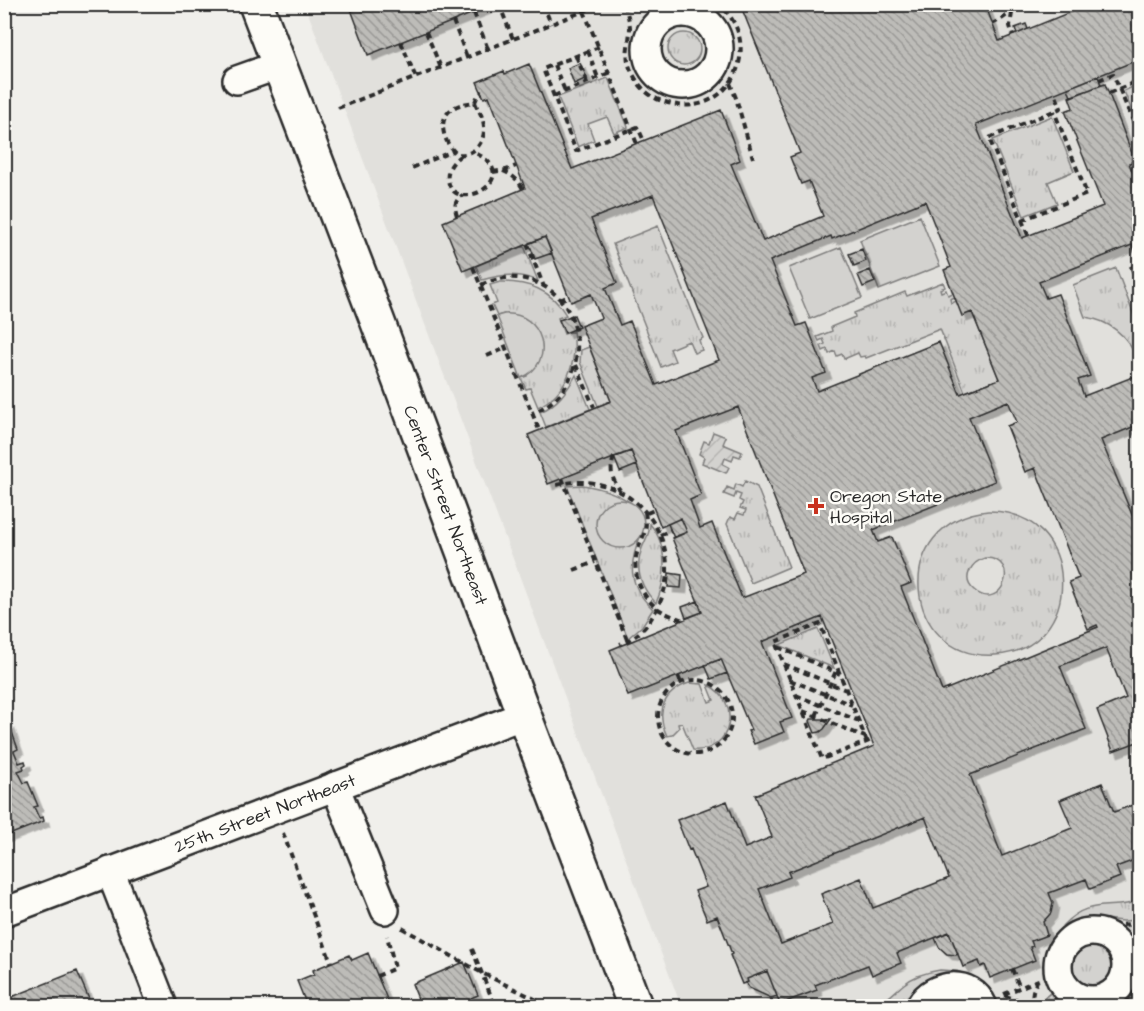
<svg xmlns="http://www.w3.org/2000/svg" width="1144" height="1011" font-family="'Architects Daughter',sans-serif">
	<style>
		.built { fill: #e1e0dc }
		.grass { fill: url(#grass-tufts); stroke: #7f7e7d; stroke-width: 1.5; fill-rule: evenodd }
		.garden { fill: url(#garden-furrows); stroke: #7f7e7d; stroke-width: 1.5 }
		.pitch { fill: #d3d2cf; stroke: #7f7e7d; stroke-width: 1.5 }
		.building { fill: url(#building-back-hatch); stroke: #2b2b2b; stroke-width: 1.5; fill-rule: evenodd; filter: url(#shadow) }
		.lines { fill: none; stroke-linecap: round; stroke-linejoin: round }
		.minor-casing { stroke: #2b2b2b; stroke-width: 32 }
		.major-casing { stroke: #2b2b2b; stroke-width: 38 }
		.path { stroke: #2b2b2b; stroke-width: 4; stroke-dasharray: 6 4.5; stroke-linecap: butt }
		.minor { stroke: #fdfcf7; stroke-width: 27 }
		.major { stroke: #fdfcf7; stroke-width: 33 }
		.poi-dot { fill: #c8321e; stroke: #fdfcf7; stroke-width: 2 }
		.labels { text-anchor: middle; stroke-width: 5; stroke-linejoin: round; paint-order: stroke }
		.poi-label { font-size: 18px; fill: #2b2b2b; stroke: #fdfcf7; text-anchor: start }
		.street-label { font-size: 18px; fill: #2b2b2b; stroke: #fdfcf7 }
	</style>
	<defs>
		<pattern id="grass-tufts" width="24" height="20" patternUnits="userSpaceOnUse" patternTransform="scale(1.5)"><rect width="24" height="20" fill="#d3d2cf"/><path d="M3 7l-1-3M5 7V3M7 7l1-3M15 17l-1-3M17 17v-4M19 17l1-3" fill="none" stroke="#b5b4b2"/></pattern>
		<pattern id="garden-furrows" width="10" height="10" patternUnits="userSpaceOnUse" patternTransform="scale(1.5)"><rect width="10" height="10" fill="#d3d2cf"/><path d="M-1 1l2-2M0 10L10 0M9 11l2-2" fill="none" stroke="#b5b4b2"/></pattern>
		<pattern id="building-back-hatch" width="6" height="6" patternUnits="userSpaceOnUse" patternTransform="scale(1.5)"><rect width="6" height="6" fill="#bdbcb8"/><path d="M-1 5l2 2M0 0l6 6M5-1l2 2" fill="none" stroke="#9a9996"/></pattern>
		<filter id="shadow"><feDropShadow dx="5.5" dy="5.5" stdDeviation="0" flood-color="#0004"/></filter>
	</defs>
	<rect width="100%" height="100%" fill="#f0efeb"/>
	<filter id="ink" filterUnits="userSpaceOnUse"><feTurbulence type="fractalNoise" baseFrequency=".0167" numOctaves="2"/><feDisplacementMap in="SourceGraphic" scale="12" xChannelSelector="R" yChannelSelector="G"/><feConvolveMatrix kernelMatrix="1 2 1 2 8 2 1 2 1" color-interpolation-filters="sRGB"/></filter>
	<g filter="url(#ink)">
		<path class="built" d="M305,5H1139V1006H681Z"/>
		<path class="grass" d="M668 49a16 16 0 1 1 32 0a16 16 0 1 1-32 0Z
			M608,78L628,127L614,133L607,117L588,124L594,140L578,147L558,97Z
			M1139,84V129L1124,91Z
			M1052,116L1074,171L1048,182L1057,203L1024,216L993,140Z
			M658,226L703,338L699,340L702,350L694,353L689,341L670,349L675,361L661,367L613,244Z
			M524,246L538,281C519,273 502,274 482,280L476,266Z
			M1116,268L1139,329V357L1136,358C1129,336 1108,320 1085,317L1073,285Z
			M500,282C527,281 552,290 566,315L558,318L564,334L573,331C578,361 567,393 538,407L530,388L526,389L521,378L527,376L504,314L497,316L492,305L497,303L490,285Z
			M943,282L945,287L940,289L941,292L946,290L948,295L953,293L955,297L950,299L951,303L957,301L972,312L999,379L965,392L940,329L866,358L865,356L860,357L858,353L844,359L842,354L837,356L835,351L829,354L827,349L823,351L821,346L825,344L823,339L819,341L817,337L832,331L831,327L855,317L854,313L905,292L907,296Z
			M589,347L611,401L598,406L580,362L581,350Z
			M576,375L590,409L546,427L540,412C557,405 567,391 576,375Z
			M745,481L757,487L789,567L751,583L727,524L730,517L735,519L738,513L744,515L746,510L740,508L743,502L739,500L741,495L736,493L734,498L724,494L727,487L734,490L736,484L742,487Z
			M583,485C602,488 619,493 635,506L628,502L637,541L641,535C628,564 628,586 653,609L642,626L628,638L567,486Z
			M988,511C1084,510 1086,650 995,655C902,661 888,521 988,511ZM985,558C1023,558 1001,614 974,590C961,579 971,562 985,558Z
			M650,524C668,545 667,579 656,603C642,589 635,571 641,551C644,541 650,535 650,524Z
			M818,629L834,668L779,645Z
			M689,683L702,684L709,702L714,700L708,685C743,702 732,753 693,750L682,723L678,724L679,728L672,735L667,736C655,711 664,692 689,683Z
			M1139,901V919C1120,924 1110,918 1091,918C1081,918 1073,924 1063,925C1089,897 1110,911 1139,901Z
			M1139,925H1140L1139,986L1136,985L1133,982L1136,972L1134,956L1129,943L1120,931L1122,927Z
			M1066 966a26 26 0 1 1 52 0a26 26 0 1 1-52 0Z
			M940,970L957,971L963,974C946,971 926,976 915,990C911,996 907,1001 903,1006H873C886,1002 894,992 904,984C914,976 927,972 940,970Z
			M1056,990L1068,1002L1075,1006H1041C1043,998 1048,993 1056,990Z
			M1130,992L1139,993V1006H1108L1120,1000Z"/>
		<path class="garden" d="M713,432L726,437L723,444L742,452L740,457L734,455L732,461L725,458L723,464L729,467L726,473L702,463L704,457L699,454L704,441L709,443Z"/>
		<path class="pitch" d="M920,216L940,266L879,290L860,240Z
			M841,247L862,298L810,319L789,268Z
			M504,314C543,311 558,363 521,378L497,316Z
			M596 524a24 24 0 1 1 48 0a24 24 0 1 1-48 0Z"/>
		<path class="building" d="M349,4H496L368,55Z
			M740,4H985L999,41L1090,4H1140V59L976,125L1022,238L1103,206L1065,111L1073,108L1069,97L1105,84L1135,161L1129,163L1140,192V262L1132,245L1039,282L1046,298L1058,294L1090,376L1078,380L1084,396L1140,374V424L1101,440L1140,534V741L1113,751L1097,710L1126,698L1106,648L1060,666L1086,729L970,775L1002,856L1072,828L1060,800L1102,783L1114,812L1140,802V858L1116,867L1120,877L1090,889L1086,879L1049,893L1053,903L1051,913L1043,922L1047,935L1031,941L1033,946L1030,947L1035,960L990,978L985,965L981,967L979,961L963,967L949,932L897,953L901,963L872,975L868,965L815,985L817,990L780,1004L767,971L747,979L748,982L742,984L730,955L732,954L717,916L707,920L695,891L706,887L691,849L689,850L677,820L727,801L745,848L772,837L755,795L874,746L822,617L762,642L792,718L780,722L784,732L754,744L748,731L751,730L721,659L628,696L610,650L702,612L672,538L687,532L681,518L661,527L631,451L548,484L528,435L611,401L581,326L601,318L591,294L571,302L545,237L463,271L443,222L525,188L489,96L484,98L477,82L504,71L505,74L529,64L572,169L721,110L740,160L731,164L763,241L823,216L809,181L801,184L790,157L800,153ZM653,195L719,360L656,385L630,321L620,325L605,288L617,283L591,219ZM925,201L951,267L944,270L962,316L972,312L999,379L960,394L939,342L817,391L812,378L826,373L806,323L797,326L770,261L831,236L832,239ZM1008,401L1017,422L1007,426L1025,472L1035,468L1079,578L1069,582L1088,629L1097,625L1098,627L942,691L901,587L911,583L892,537L878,542L873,530L995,481L969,417ZM738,407L804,574L742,598L712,523L700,528L690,500L701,495L676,431ZM925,817L949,878L873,908L861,878L821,894L833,924L781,944L759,889L790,877L788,872Z
			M1026,24L1028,29L1017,34L1015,28Z
			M580,63L587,78L574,84L568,68Z
			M1098,76L1101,85L1071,97L1068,88Z
			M1140,172V192H1139L1133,175Z
			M545,237L552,253L535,259L529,243Z
			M862,249L866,261L854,266L849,254Z
			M1140,263V292L1130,267Z
			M870,270L875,282L863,287L858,275Z
			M574,315L579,327L565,333L559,320Z
			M631,451L637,465L620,472L614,457Z
			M681,518L687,532L674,538L668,524Z
			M669,573L682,575L681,588L668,587Z
			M698,601L702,612L686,618L682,607Z
			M721,659L727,673L711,679L705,665Z
			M811,719H831L824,729L820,732L815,733L810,721Z
			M9,724L18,749L14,751L19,763L25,761L26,764L23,766L24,769L18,771L24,783L28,782L38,806L34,807L39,818L43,817L44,821L4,837V808L12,805L10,799L4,801V726Z
			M949,932L958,954L956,955L947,954L939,947L935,938Z
			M368,953L389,1004L384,1006H307L297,981L314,974L313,970L349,955L352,960Z
			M464,962L478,995L471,998L475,1006H421L412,984Z
			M77,971L92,1006H4V1000Z
			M767,971L777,996L771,998L749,988L746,983L748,982L747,979Z"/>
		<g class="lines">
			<defs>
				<g id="minor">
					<circle cx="683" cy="49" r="36"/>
					<path d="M237,80L279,65"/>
					<path d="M335,786L385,910"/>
					<path d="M110,871L163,1006"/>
					<path id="s1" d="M4,912L524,715"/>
					<circle cx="1092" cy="966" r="34"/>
					<path d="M920,1006C934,982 971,979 983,1006"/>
				</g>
				<g id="major">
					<path id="s2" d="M256,4L377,320L524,715L635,1006"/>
				</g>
			</defs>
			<use href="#minor" class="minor-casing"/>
			<use href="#major" class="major-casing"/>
			<path class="path" d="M499,4L513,39
				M543,4L551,24
				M624,4C627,12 629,19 630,27C630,47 622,56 634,76C641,89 651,98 665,102C727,123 768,47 719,4
				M584,11L637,144
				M474,13L488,49
				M1012,13L1010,26L1013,36
				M453,21L467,57
				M992,24C1002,19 1011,14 1016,4
				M426,32L441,68
				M401,42L416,78
				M599,47L543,69L576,151L637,127L639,130L644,141
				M588,51L598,78
				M576,56L587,82
				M554,65L565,91
				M1099,80L1113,74L1140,138
				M730,83L736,98L753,158
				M1109,93L1140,80
				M554,96L609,73
				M475,102C477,109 482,114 483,121C488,138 476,157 457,154C444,144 436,120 452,109C459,104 467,103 475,102L478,95L482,92
				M338,108L602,4
				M461,155C453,161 446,170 448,180C454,218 529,176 473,152
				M412,168L453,151
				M1131,170L1140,166
				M503,171C513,175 518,180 523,189
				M493,172L506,170L516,166
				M457,216C454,206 454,201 463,195
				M1022,220L1087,194L1054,111
				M1028,235L989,138L1061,108L1055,93
				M527,244L544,287
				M473,267L539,430
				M481,285C492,280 504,277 517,278C567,282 591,337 569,380C562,395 548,407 532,413
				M560,300L569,296
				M487,356L506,348
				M576,365L594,407
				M614,457C609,471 612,479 620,490
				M562,478L628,642
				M557,485C633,465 695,547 654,614C646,628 636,638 620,644
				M645,512C649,534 640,538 636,557C633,576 642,597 657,608C665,614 675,617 683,620
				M647,513L654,510
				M660,535L671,530
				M574,570L595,562
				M778,647L840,674
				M784,664L846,690
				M678,676L681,683
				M790,680L852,705
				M658 717a37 37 0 1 1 74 0a37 37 0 1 1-74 0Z
				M796,695L859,721
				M803,711L865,737
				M816,716L836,671
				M867,742L820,624L775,642L822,759L867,742L871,740
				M283,833L331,962
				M402,928L482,973L549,1006
				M472,949L495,1006
				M1012,969L1020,988
				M377,976L395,968L387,936
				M1046,977L1059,972
				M1122,984L1140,989
				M1004,994L1046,977C1045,951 1054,931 1080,923C1086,921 1092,920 1098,921C1103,921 1107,924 1112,924C1121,926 1130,924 1140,922
				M1005,996L1016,999L1025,1006
				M1031,1006L1033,991L1037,981"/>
			<use href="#minor" class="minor"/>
			<use href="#major" class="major"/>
		</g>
	</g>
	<path class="poi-dot" d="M813 497h6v6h6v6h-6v6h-6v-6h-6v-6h6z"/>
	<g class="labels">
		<g class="poi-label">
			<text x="830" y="502">Oregon State<tspan x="830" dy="21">Hospital</tspan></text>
		</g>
		<g class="street-label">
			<text dy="6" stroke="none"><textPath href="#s2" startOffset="536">Center Street Northeast</textPath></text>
			<text dy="6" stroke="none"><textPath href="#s1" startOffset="279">25th Street Northeast</textPath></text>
		</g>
	</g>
	<rect width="1144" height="1011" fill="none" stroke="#fdfcf7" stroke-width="24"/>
	<rect x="12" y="12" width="1120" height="987" fill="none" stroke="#2b2b2b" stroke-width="2" filter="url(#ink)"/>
</svg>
